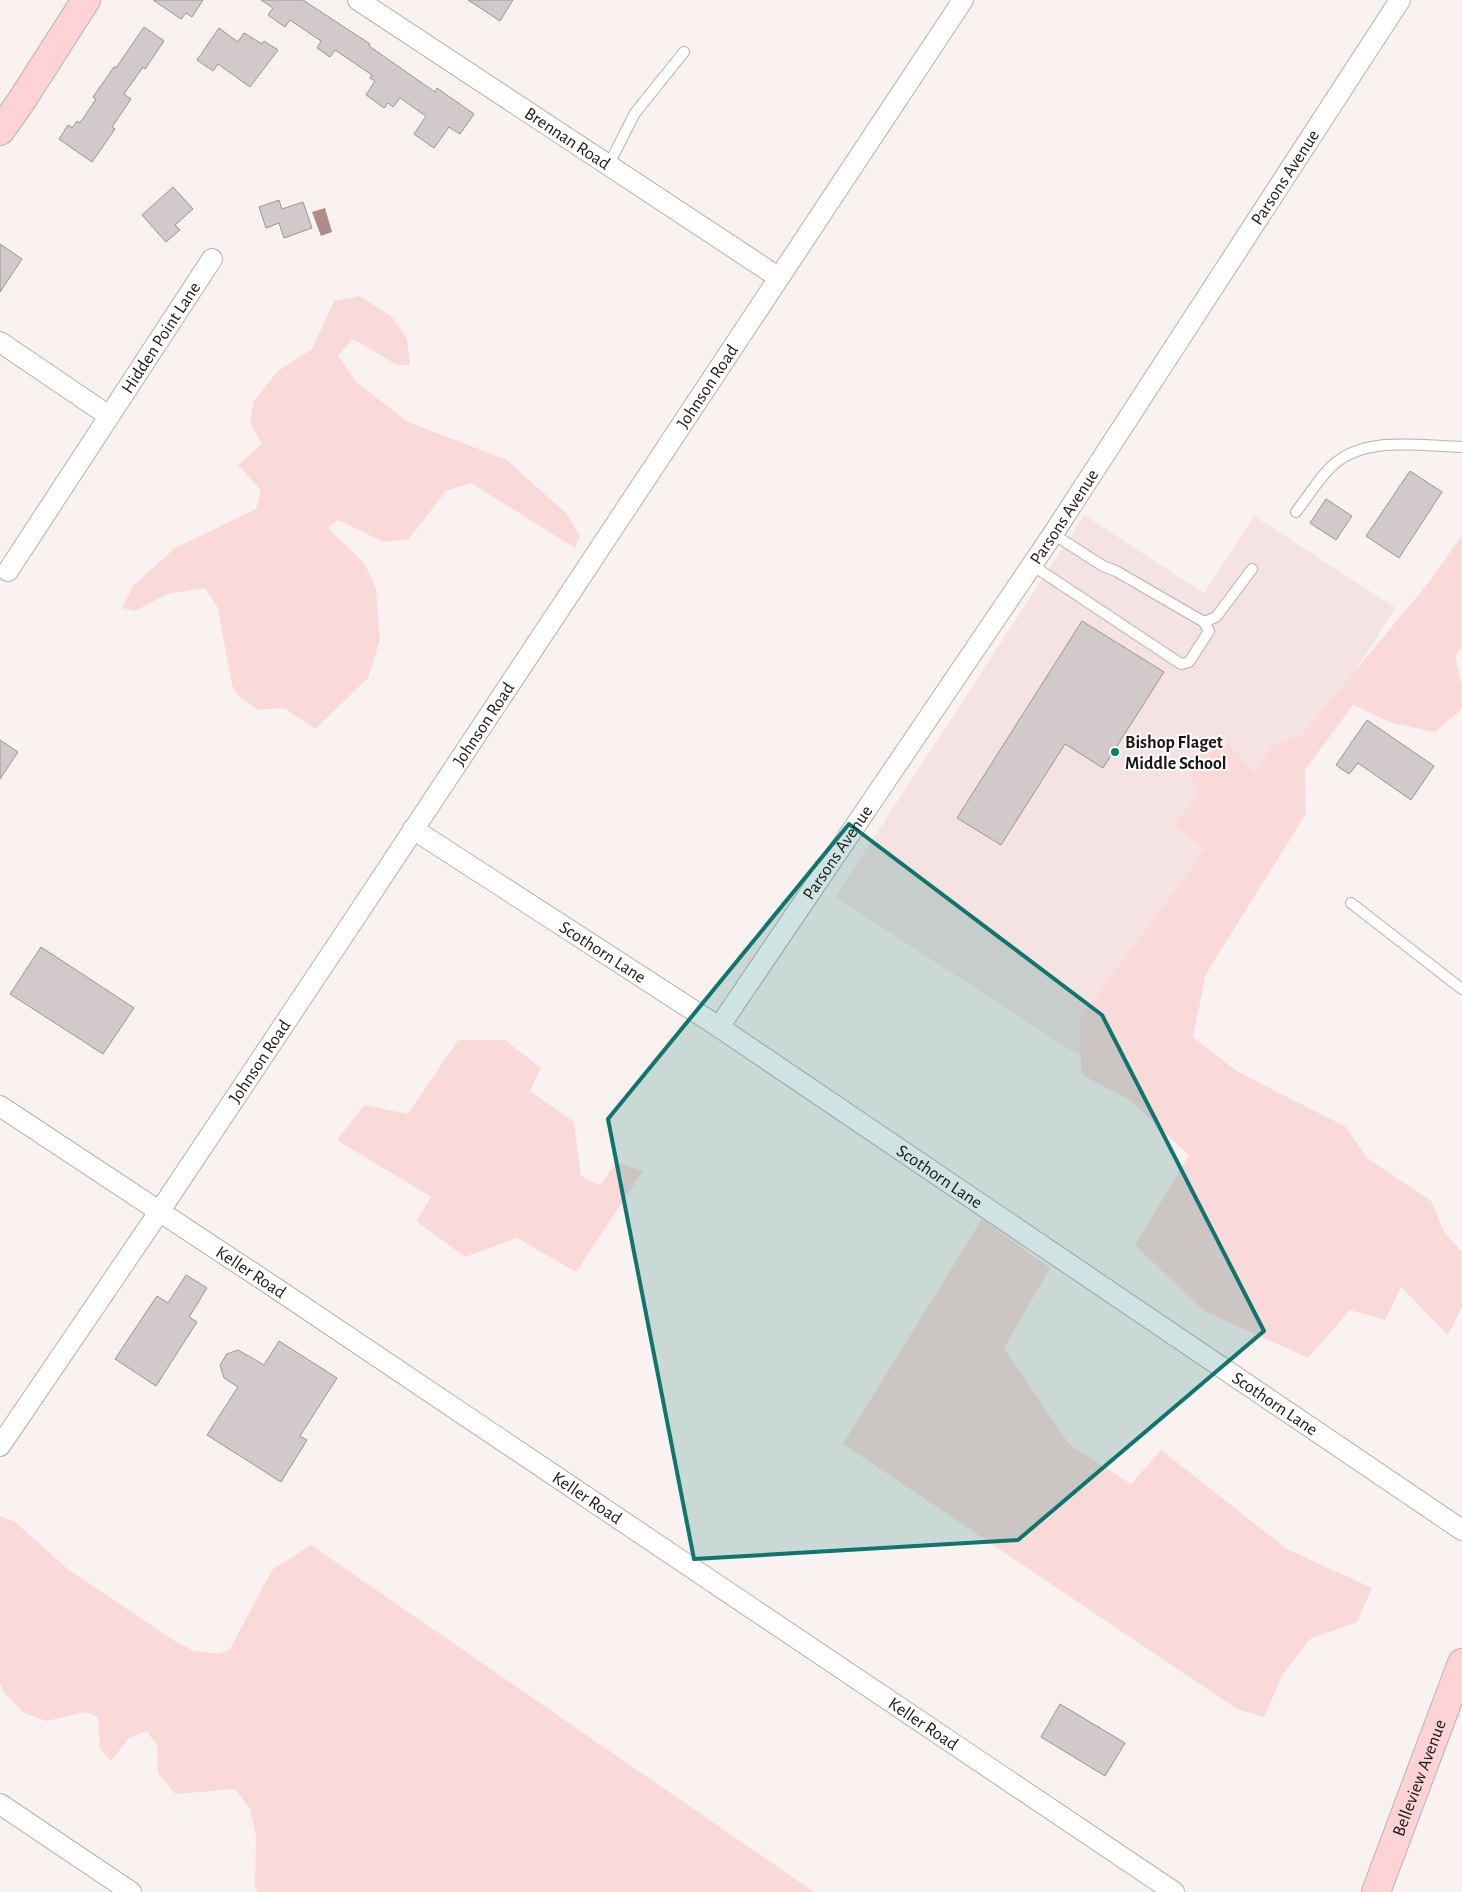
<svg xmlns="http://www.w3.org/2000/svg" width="1462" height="1892" font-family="'Alegreya Sans',sans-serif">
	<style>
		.built { fill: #f4e3e2 }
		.green { fill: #fadad9 }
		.water { fill: #af8b8a }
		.building { fill: #d2caca; stroke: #9c9594 }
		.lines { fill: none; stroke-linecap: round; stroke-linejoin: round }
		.lane-casing { stroke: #b9b1b1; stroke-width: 12 }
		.street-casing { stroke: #b9b1b1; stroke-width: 22 }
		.secondary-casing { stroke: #b9b1b1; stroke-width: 30 }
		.lane { stroke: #fff; stroke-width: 10 }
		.street { stroke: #fff; stroke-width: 20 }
		.secondary { stroke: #fed3d5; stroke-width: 28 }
		.marked { fill: #0f766e; fill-opacity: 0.2; stroke: #0f766e; stroke-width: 4; stroke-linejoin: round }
		.poi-dot { fill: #008467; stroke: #fff; stroke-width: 2 }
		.labels { text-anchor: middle; stroke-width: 4; stroke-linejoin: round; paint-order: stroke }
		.street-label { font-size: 18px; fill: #191616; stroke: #fff }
		.poi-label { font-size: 18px; font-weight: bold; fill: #191616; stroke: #fff; text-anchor: start }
	</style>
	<rect width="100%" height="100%" fill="#faf2f1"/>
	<path class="built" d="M1084,515L1204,593L1254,516L1396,608L1097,1067L835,897Z"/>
	<path class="green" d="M360,296L392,317L407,339L410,365H397L353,339L338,355L356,382L408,422L507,460L567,514L580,536L575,548L471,483L446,491L409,539L384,542L338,520L328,528L364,563L376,588L380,640L368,678L315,729L284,708L258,710L238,696L232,685L218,608L205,588L167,594L135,611L122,608L134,585L175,548L256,509L261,490L238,465L262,444L250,423L253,402L278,371L312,349L334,301Z
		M1462,535V647L1455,656L1462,688V709L1435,732L1392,723L1353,705L1305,770L1306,814L1206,974L1193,1037L1238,1072L1346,1127L1367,1158L1431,1201L1444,1232L1462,1252V1307L1448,1335L1401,1287L1385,1320L1350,1310L1308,1358L1204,1311L1135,1245L1189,1155L1129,1100L1081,1074L1080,1019L1206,849L1174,826L1199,793L1183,760L1229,744L1255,774L1272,745L1301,736L1429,582Z
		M458,1040H505L541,1068L530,1091L574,1122L581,1176L600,1185L617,1162L643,1171L576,1272L517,1238L465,1257L416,1221L431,1197L337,1140L364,1105L408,1114Z
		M982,1219L1050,1268L1004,1348L1069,1444L1131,1484L1161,1450L1287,1549L1372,1588L1357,1622L1310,1639L1283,1674L1264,1717L1237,1709L843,1444Z
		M0,1516L14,1521L69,1570L173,1640L194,1651L219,1654L230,1649L272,1570L311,1545L814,1892H258L255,1886L256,1835L250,1809L235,1789L175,1794L158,1773L157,1746L147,1731L129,1738L111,1761L100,1749L98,1717L86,1712L47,1721L24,1713L6,1695L0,1684Z"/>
	<path class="water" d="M325,208L332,232L321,236L312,212Z"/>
	<path class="building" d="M153,0H203L192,17L186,13L181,19Z
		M261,0H303L370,44L369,46L435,92L437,88L474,114L460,134L449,127L434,148L414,134L426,116L400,98L393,107L388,103L384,108L366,95L375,81L370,78L372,75L335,50L330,57L317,48L321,41L290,20L285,27L268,15L273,8Z
		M468,0H513L500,21Z
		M144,27L164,41L145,69L143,67L124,94L131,99L112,127L115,129L92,162L59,139L68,125L72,128L77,121L80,123L96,99L93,97L114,67L116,68Z
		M219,28L238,42L244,33L262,44L264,41L278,50L250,87L218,64L213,71L197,60Z
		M173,187L193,209L175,225L180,230L166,242L142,215Z
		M279,200L282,209L303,202L312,228L284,238L279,223L266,228L259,207Z
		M0,244L22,259L0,292Z
		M1410,471L1442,492L1399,558L1366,536Z
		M1326,499L1352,516L1336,540L1310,523Z
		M1082,621L1164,672L1103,768L1065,744L1001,845L957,818Z
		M1367,720L1434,766L1411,800L1358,763L1349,774L1336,765Z
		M0,740L18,752L0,779Z
		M41,947L134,1008L103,1054L10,994Z
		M186,1275L207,1288L189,1317L197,1322L156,1386L115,1359L157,1296L168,1303Z
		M279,1341L337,1378L300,1436L307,1440L281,1482L207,1435L238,1387L224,1378L220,1365L227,1354L238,1350L264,1365Z
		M1060,1704L1125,1743L1105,1776L1041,1737Z"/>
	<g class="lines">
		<defs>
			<path id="lane" d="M608,166L635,113L684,52
				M1296,512C1308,497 1318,479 1332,466C1364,435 1421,446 1462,447
				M1032,565L1181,664L1189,662L1209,631L1204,622L1116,571L1103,566L1053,534
				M1204,622L1216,617L1252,569
				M1351,903L1462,989"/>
			<g id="street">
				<path id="s1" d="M358,0L778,277"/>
				<path d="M0,342L109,416"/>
				<path id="s2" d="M8,571L212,259"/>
				<path id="s3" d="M413,829L719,1027L1462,1530"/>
				<path id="s4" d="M719,1027L1053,534L1400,0"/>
				<path id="s5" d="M0,1106L277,1289L1174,1892"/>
				<path id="s6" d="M0,1446L159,1212L351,924L963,0"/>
				<path d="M0,1804L131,1892"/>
			</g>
			<g id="secondary">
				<path d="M0,131L20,103L86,0"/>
				<path id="s7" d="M1376,1892L1462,1663"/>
			</g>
		</defs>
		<use href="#lane" class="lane-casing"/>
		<use href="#street" class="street-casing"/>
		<use href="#secondary" class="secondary-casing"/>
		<use href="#lane" class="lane"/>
		<use href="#street" class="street"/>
		<use href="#secondary" class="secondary"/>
	</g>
	<path class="marked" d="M849,824L1102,1015L1264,1331L1018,1540L694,1559L608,1119Z"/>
	<circle class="poi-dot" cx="1115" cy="752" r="5"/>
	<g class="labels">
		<g class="street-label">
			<text dy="6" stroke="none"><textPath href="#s1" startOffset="251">Brennan Road</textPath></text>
			<text dy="6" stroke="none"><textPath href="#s4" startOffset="1021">Parsons Avenue</textPath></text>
			<text dy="6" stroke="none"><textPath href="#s2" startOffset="279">Hidden Point Lane</textPath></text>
			<text dy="6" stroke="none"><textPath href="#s6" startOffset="1274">Johnson Road</textPath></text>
			<text dy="6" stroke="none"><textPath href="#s4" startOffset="616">Parsons Avenue</textPath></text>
			<text dy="6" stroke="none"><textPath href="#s6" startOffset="869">Johnson Road</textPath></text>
			<text dy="6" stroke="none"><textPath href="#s4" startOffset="211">Parsons Avenue</textPath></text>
			<text dy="6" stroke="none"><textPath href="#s3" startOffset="226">Scothorn Lane</textPath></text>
			<text dy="6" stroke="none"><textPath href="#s6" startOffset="464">Johnson Road</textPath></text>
			<text dy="6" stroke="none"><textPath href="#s3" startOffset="631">Scothorn Lane</textPath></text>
			<text dy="6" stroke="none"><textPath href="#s5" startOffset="301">Keller Road</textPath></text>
			<text dy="6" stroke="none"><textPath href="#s3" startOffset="1036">Scothorn Lane</textPath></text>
			<text dy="6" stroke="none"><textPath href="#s5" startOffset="706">Keller Road</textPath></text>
			<text dy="6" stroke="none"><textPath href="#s5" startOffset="1111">Keller Road</textPath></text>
			<text dy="6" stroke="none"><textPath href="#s7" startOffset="122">Belleview Avenue</textPath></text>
		</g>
		<g class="poi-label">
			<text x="1125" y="748">Bishop Flaget<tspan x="1125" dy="21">Middle School</tspan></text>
		</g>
	</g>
</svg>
